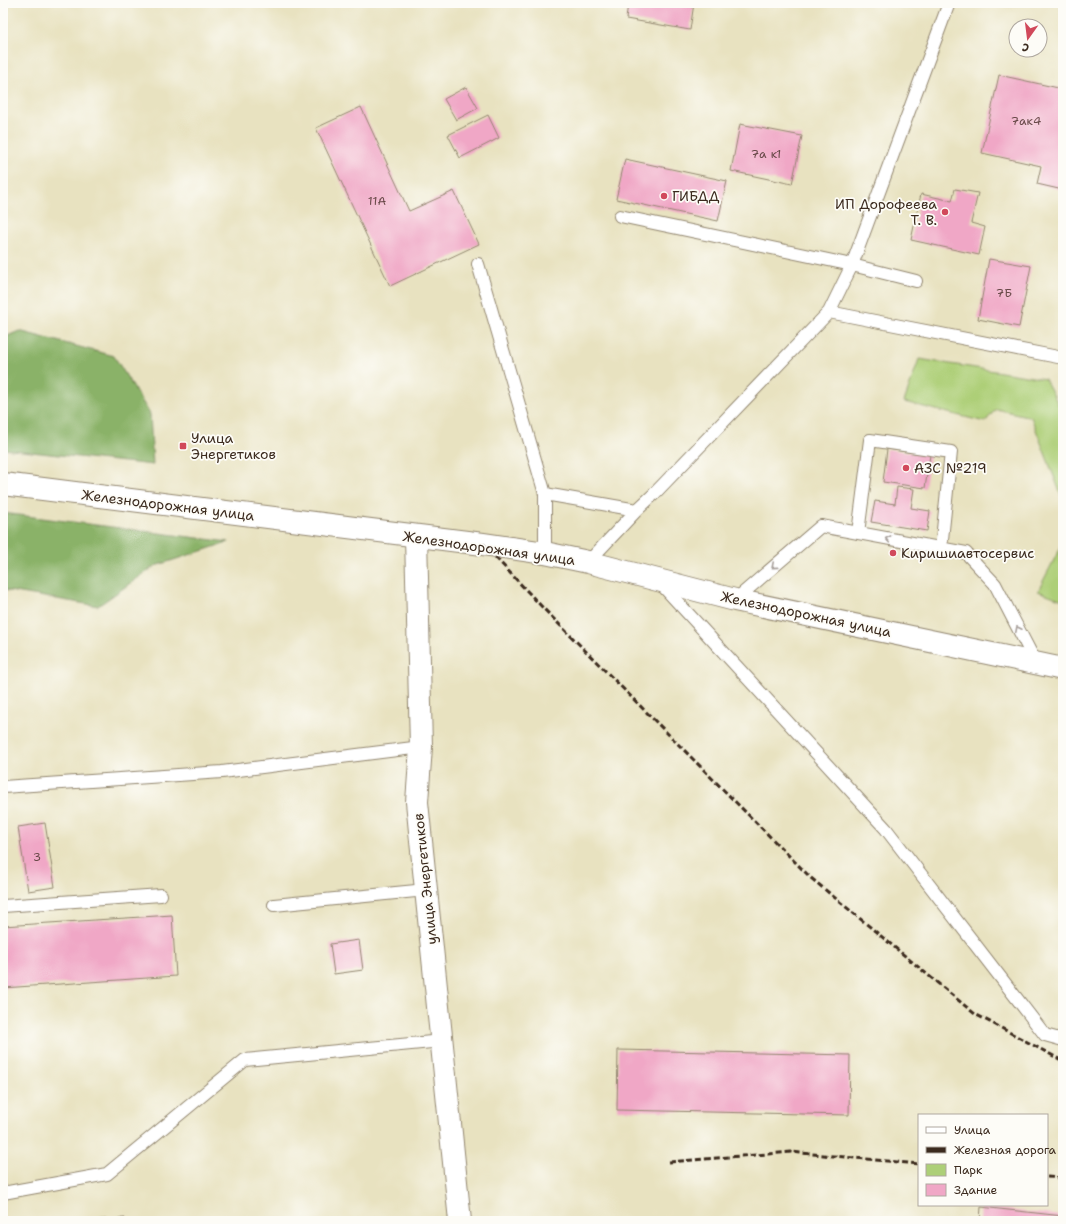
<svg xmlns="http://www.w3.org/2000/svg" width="1066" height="1224" font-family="'Shantell Sans',sans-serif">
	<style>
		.green { fill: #adcf77; stroke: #747c4a }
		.forest { fill: #8ab268; stroke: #626e43 }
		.building { fill: #f0a7c6 }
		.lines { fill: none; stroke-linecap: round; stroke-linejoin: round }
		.service-casing { stroke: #92866f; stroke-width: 14 }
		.minor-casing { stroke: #92866f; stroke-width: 24 }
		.tertiary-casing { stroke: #92866f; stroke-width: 24 }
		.service { stroke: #fff; stroke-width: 12 }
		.minor { stroke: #fff; stroke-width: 22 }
		.tertiary { stroke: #fff; stroke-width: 22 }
		.rail { stroke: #3b2a1e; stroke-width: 3; stroke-dasharray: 6 3; stroke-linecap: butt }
		.oneway { stroke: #a79f9a }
		.poi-dot { fill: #d1495b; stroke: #fdfcf7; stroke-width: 1.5 }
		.labels { text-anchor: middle; stroke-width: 3.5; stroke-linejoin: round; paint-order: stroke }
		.number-label { font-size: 12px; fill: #684948 }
		.poi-label { font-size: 14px; fill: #3b2a1e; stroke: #fdfcf7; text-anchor: start }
		.street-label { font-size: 14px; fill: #3b2a1e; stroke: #fdfcf7 }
	</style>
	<rect width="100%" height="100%" fill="#fdfcf7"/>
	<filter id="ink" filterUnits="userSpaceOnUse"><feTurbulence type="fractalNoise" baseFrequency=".025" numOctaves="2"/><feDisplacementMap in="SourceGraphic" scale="8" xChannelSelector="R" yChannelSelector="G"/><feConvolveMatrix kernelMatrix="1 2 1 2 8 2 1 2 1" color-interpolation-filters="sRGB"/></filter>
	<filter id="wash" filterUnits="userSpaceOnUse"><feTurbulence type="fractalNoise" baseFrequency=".012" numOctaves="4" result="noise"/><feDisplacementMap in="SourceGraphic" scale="16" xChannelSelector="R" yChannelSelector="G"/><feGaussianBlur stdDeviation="0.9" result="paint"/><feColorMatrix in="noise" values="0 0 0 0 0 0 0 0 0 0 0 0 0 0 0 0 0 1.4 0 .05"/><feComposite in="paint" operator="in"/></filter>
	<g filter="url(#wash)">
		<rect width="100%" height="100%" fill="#e8e2c0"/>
		<path class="green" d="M919,359L1045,379L1063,413V500L1031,417L996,409L985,422L904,402Z
			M1063,542V600L1038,591Z"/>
		<path class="forest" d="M19,331L114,356L150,414L153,465L3,449V338Z
			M3,513L229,542L155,566L98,606L3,590Z"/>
		<g id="blocks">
			<path class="building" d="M628,3H694L690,30L626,19Z
				M999,75L1063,89V190L1037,184L1041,166L982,153Z
				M466,87L478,108L456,120L444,99Z
				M361,107L409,211L454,191L479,244L390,286L316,128Z
				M488,115L499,138L460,158L448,135Z
				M740,124L802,136L792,184L731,171Z
				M625,159L727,181L718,221L616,199Z
				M955,189L978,193L971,223L985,227L979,255L911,240L921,194L952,201Z
				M989,259L1031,266L1019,327L978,319Z
				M887,449L930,455L925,488L883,482Z
				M897,487L914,489L911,508L930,511L927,531L871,522L875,501L895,504Z
				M45,823L55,887L28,891L18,827Z
				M172,915L176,976L3,988V926Z
				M359,940L363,970L334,974L330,944Z
				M618,1050L850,1055L849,1115L617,1110Z
				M981,1207L1063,1216V1221H980Z
				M125,1218V1221H89V1220Z"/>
		</g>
	</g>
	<g filter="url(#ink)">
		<use href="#blocks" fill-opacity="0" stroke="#92866f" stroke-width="1"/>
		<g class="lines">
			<defs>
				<path id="service" d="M620,216L852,265L916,281
					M478,264L545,494V553
					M829,312L1063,358
					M545,494L637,510
					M858,533L870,440L951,452L941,549
					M588,562L637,510L654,494L829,312L852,265L949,3
					M660,583L886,829L1045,1035L1063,1040
					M735,600L821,526L966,553L995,584L1036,663
					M3,787L222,772L421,747
					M274,905L426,890
					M3,906L161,895
					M3,1193L107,1174L245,1060L442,1041"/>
				<path id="minor" d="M416,536L421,747L417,802L460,1221"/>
				<path id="tertiary" d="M3,484L483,544L545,553L588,562L735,600L1063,669"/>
			</defs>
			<use href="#service" class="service-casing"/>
			<use href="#minor" class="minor-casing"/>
			<use href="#tertiary" class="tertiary-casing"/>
			<use href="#service" class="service"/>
			<use href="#minor" class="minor"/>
			<use href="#tertiary" class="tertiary"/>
			<path class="rail" d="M483,544L543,608L811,878L975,1014L1063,1061
				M669,1162L791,1152L919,1164
				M1047,1177L1063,1178"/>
		</g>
		<defs><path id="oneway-chevron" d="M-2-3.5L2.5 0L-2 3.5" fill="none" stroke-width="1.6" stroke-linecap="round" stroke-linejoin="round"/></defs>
		<g class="oneway">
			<use href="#oneway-chevron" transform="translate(888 539) rotate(-169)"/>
			<use href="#oneway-chevron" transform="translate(774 566) rotate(139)"/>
			<use href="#oneway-chevron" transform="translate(1018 629) rotate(-117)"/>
		</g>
	</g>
	<g class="poi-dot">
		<circle cx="664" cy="196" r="4"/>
		<circle cx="945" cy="212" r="4"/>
		<rect x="179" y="442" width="8" height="8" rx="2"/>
		<circle cx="906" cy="468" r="4"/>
		<circle cx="893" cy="553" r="4"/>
	</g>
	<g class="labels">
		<g class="number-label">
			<text x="1026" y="125">7ак4</text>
			<text x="766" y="158">7а к1</text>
			<text x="377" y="205">11А</text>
			<text x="1004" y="297">7Б</text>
			<text x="37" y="861">3</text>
		</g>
		<g class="poi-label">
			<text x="672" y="201">ГИБДД</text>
			<text x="937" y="209" text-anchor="end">ИП Дорофеева<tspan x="937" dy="16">Т. В.</tspan></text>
			<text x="191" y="443">Улица<tspan x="191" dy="16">Энергетиков</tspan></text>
			<text x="914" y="473">АЗС №219</text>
			<text x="901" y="558">Киришиавтосервис</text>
		</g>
		<g class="street-label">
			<text transform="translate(168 505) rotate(7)" y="5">Железнодорожная улица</text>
			<text transform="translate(489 548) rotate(8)" y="5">Железнодорожная улица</text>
			<text transform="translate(806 614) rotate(12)" y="5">Железнодорожная улица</text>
			<text transform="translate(425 879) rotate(-96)" y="5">улица Энергетиков</text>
		</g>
	</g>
	<rect width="1066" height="1224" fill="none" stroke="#fdfcf7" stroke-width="16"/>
	<rect x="918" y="1114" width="130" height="92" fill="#fdfcf7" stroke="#afa8a0"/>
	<rect x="926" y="1127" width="20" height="6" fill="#ffffff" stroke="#afa8a0"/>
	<text x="954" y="1134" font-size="12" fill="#3b2a1e">Улица</text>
	<rect x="926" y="1147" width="20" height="6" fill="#3b2a1e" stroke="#afa8a0"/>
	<text x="954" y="1154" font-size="12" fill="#3b2a1e">Железная дорога</text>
	<rect x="926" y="1164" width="20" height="12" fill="#adcf77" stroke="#afa8a0"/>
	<text x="954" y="1174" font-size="12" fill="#3b2a1e">Парк</text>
	<rect x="926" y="1184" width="20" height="12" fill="#f0a7c6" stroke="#afa8a0"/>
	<text x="954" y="1194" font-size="12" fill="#3b2a1e">Здание</text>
	<g transform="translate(1028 38) rotate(194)"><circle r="19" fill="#fdfcf7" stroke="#afa8a0"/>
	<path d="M0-3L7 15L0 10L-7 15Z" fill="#d1495b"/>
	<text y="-6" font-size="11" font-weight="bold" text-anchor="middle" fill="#3b2a1e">С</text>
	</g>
</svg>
